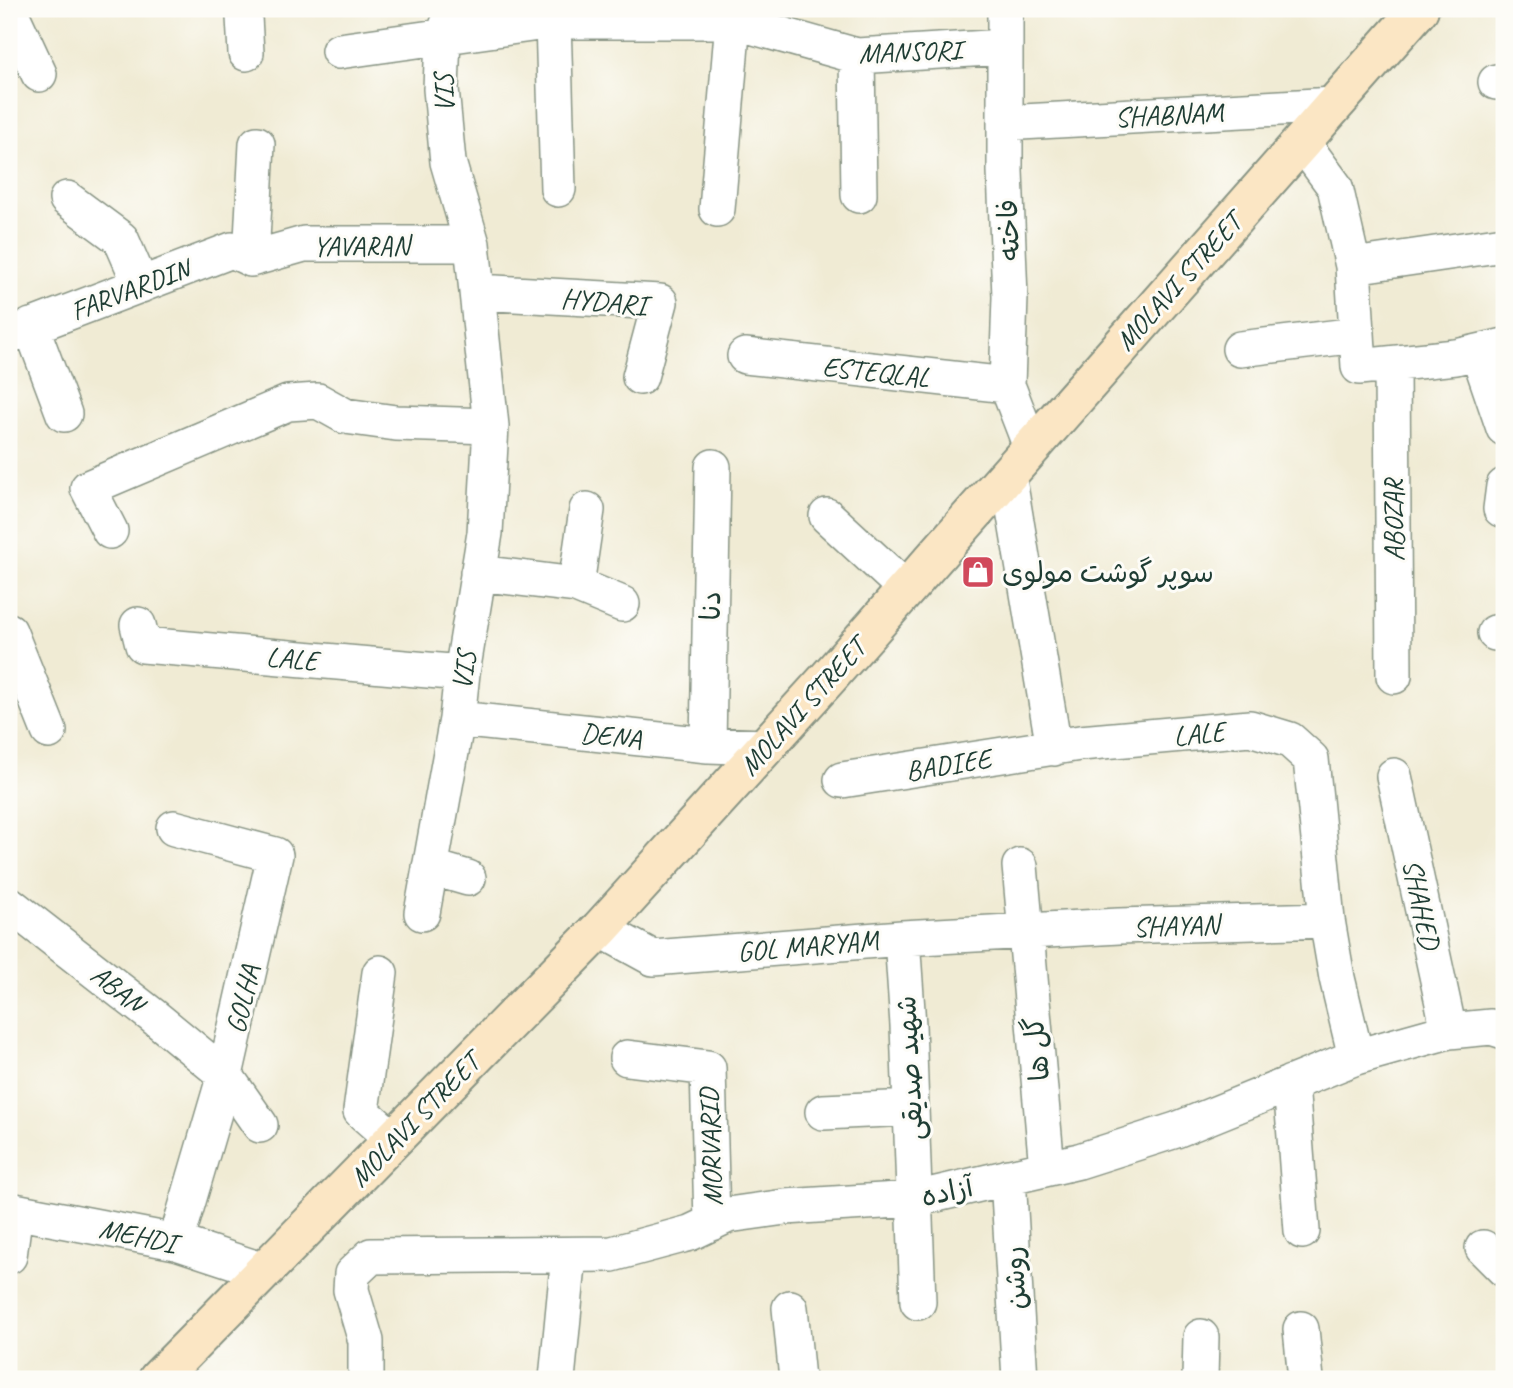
<svg xmlns="http://www.w3.org/2000/svg" width="1513" height="1388" font-family="Caveat,'Playpen Sans Arabic',sans-serif">
	<style>
		.lines { fill: none; stroke-linecap: round; stroke-linejoin: round }
		.minor-casing { stroke: #889484; stroke-width: 38 }
		.secondary-casing { stroke: #889484; stroke-width: 42 }
		.minor { stroke: #fff; stroke-width: 35 }
		.secondary { stroke: #fbe6c4; stroke-width: 38 }
		.labels { text-anchor: middle; stroke-width: 6; stroke-linejoin: round; paint-order: stroke }
		.street-label { font-size: 28px; fill: #1f3d34; stroke: #fdfcf7 }
		.poi-label { font-size: 28px; fill: #1f3d34; stroke: #fdfcf7; text-anchor: start }
	</style>
	<rect width="100%" height="100%" fill="#fdfcf7"/>
	<filter id="ink" filterUnits="userSpaceOnUse"><feTurbulence type="fractalNoise" baseFrequency=".0143" numOctaves="2"/><feDisplacementMap in="SourceGraphic" scale="14" xChannelSelector="R" yChannelSelector="G"/><feConvolveMatrix kernelMatrix="1 2 1 2 8 2 1 2 1" color-interpolation-filters="sRGB"/></filter>
	<filter id="wash" filterUnits="userSpaceOnUse"><feTurbulence type="fractalNoise" baseFrequency=".00686" numOctaves="4" result="noise"/><feDisplacementMap in="SourceGraphic" scale="28" xChannelSelector="R" yChannelSelector="G"/><feGaussianBlur stdDeviation="1.57" result="paint"/><feColorMatrix in="noise" values="0 0 0 0 0 0 0 0 0 0 0 0 0 0 0 0 0 1.4 0 .05"/><feComposite in="paint" operator="in"/></filter>
	<g filter="url(#wash)">
		<rect width="100%" height="100%" fill="#f0ebd4"/>
	</g>
	<g filter="url(#ink)">
		<g class="lines">
			<defs>
				<path id="minor" d="M9,9L39,74
					M1005,9V171L1010,297L1007,385L1031,447
					M244,17L246,53
					M553,21L558,189
					M339,51L553,21H733L857,56L1005,47
					M857,56L859,195
					M1496,82L1504,81
					M1005,123L1334,105
					M1302,142L1335,187L1353,266L1359,367L1456,357L1504,346
					M67,199L121,239L141,285
					M717,209L733,21
					M251,259L304,244H472
					M251,259L257,144
					M1353,266L1504,244
					M477,292L660,302L640,377
					M31,326L64,414
					M9,335L232,250L251,259
					M1240,349L1357,335
					M1478,352L1504,428
					M745,356L1007,385
					M1392,364L1394,676
					M1008,474L1054,748
					M1501,509L1504,486
					M827,516L906,589
					M110,531L88,488L288,403L318,401L345,416L396,423L491,426
					M478,573L576,585L587,510
					M576,585L622,604
					M138,625L143,645L462,673
					M9,631L49,731
					M1495,633L1504,632
					M457,719L708,745L766,747
					M708,745L713,467
					M1394,776L1449,1031
					M842,780L1080,743L1250,728L1290,740L1311,759L1327,920L1337,978L1356,1057
					M174,828L275,855L225,1075L176,1242
					M1020,866L1047,1168
					M430,867L468,878
					M9,904L153,1016L225,1075L260,1125
					M422,913L457,719L462,673L485,533L491,426L472,244L448,162L441,89L443,37L454,9
					M600,929L653,958L902,938L1119,926L1327,920
					M902,938L908,1025L918,1302
					M380,973L361,1111L394,1140
					M627,1058L708,1068L712,1223
					M1291,1083L1302,1231
					M823,1112L911,1108
					M1008,1177L1020,1379
					M9,1210L176,1242L264,1271
					M1483,1248L1504,1269
					M9,1256L15,1211
					M790,1308L797,1379
					M1301,1329L1306,1379
					M366,1379V1341L351,1290L352,1274L371,1256L612,1254L690,1233L728,1215L785,1207L915,1199L1079,1161L1176,1130L1356,1057L1449,1031L1491,1027L1504,1031
					M557,1379L569,1255
					M1200,1379L1201,1337"/>
				<path id="secondary" d="M158,1379L600,929L829,677L1419,9"/>
			</defs>
			<use href="#minor" class="minor-casing"/>
			<use href="#secondary" class="secondary-casing"/>
			<use href="#minor" class="minor"/>
			<use href="#secondary" class="secondary"/>
		</g>
	</g>
	<defs>
		<symbol id="shop-square" viewBox="-11 -11 22 22"><rect x="-9" y="-9" width="18" height="18" rx="4" fill="#d1495b" stroke="#fdfcf7"/><path d="M-5-2.5h2.3a2.7 3.5 0 0 1 5.4 0H5L5.5 6h-11ZM-1.5-2.5h3a1.5 2.3 0 0 0-3 0Z" fill="#fff"/></symbol>
	</defs>
	<g fill-rule="evenodd">
		<use href="#shop-square" x="959" y="553" width="38" height="38"/>
	</g>
	<g class="labels">
		<g class="street-label">
			<text transform="translate(910 51) rotate(-2)" y="10">MANSORI</text>
			<text transform="translate(443 93) rotate(-92)" y="10">VIS</text>
			<text transform="translate(1169 114) rotate(-3)" y="10">SHABNAM</text>
			<text transform="translate(1008 230) rotate(-92)" y="10">فاخته</text>
			<text transform="translate(361 245) rotate(-1)" y="10">YAVARAN</text>
			<text transform="translate(1178 281) rotate(-48)" y="10">MOLAVI STREET</text>
			<text transform="translate(130 289) rotate(-21)" y="10">FARVARDIN</text>
			<text transform="translate(604 301) rotate(5)" y="10">HYDARI</text>
			<text transform="translate(876 371) rotate(6)" y="10">ESTEQLAL</text>
			<text transform="translate(1393 520) rotate(-90)" y="10">ABOZAR</text>
			<text transform="translate(710 606) rotate(-89)" y="10">دنا</text>
			<text transform="translate(292 658) rotate(5)" y="10">LALE</text>
			<text transform="translate(463 670) rotate(-82)" y="10">VIS</text>
			<text transform="translate(802 706) rotate(-48)" y="10">MOLAVI STREET</text>
			<text transform="translate(1199 733) rotate(-6)" y="10">LALE</text>
			<text transform="translate(611 735) rotate(6)" y="10">DENA</text>
			<text transform="translate(948 764) rotate(-9)" y="10">BADIEE</text>
			<text transform="translate(1422 904) rotate(78)" y="10">SHAHED</text>
			<text transform="translate(1176 925) rotate(-2)" y="10">SHAYAN</text>
			<text transform="translate(808 945) rotate(-5)" y="10">GOL MARYAM</text>
			<text transform="translate(118 988) rotate(38)" y="10">ABAN</text>
			<text transform="translate(242 999) rotate(-77)" y="10">GOLHA</text>
			<text transform="translate(1036 1049) rotate(-96)" y="10">گل ها</text>
			<text transform="translate(909 1068) rotate(-93)" y="10">شهید صدیقی</text>
			<text transform="translate(414 1119) rotate(-46)" y="10">MOLAVI STREET</text>
			<text transform="translate(710 1147) rotate(-92)" y="10">MORVARID</text>
			<text transform="translate(947 1191) rotate(-12)" y="10">آزاده</text>
			<text transform="translate(138 1235) rotate(12)" y="10">MEHDI</text>
			<text transform="translate(1014 1278) rotate(-93)" y="10">روشن</text>
		</g>
		<g class="poi-label">
			<text x="1002" y="582">سوپر گوشت مولوی</text>
		</g>
	</g>
	<rect width="1513" height="1388" fill="none" stroke="#fdfcf7" stroke-width="35"/>
</svg>
